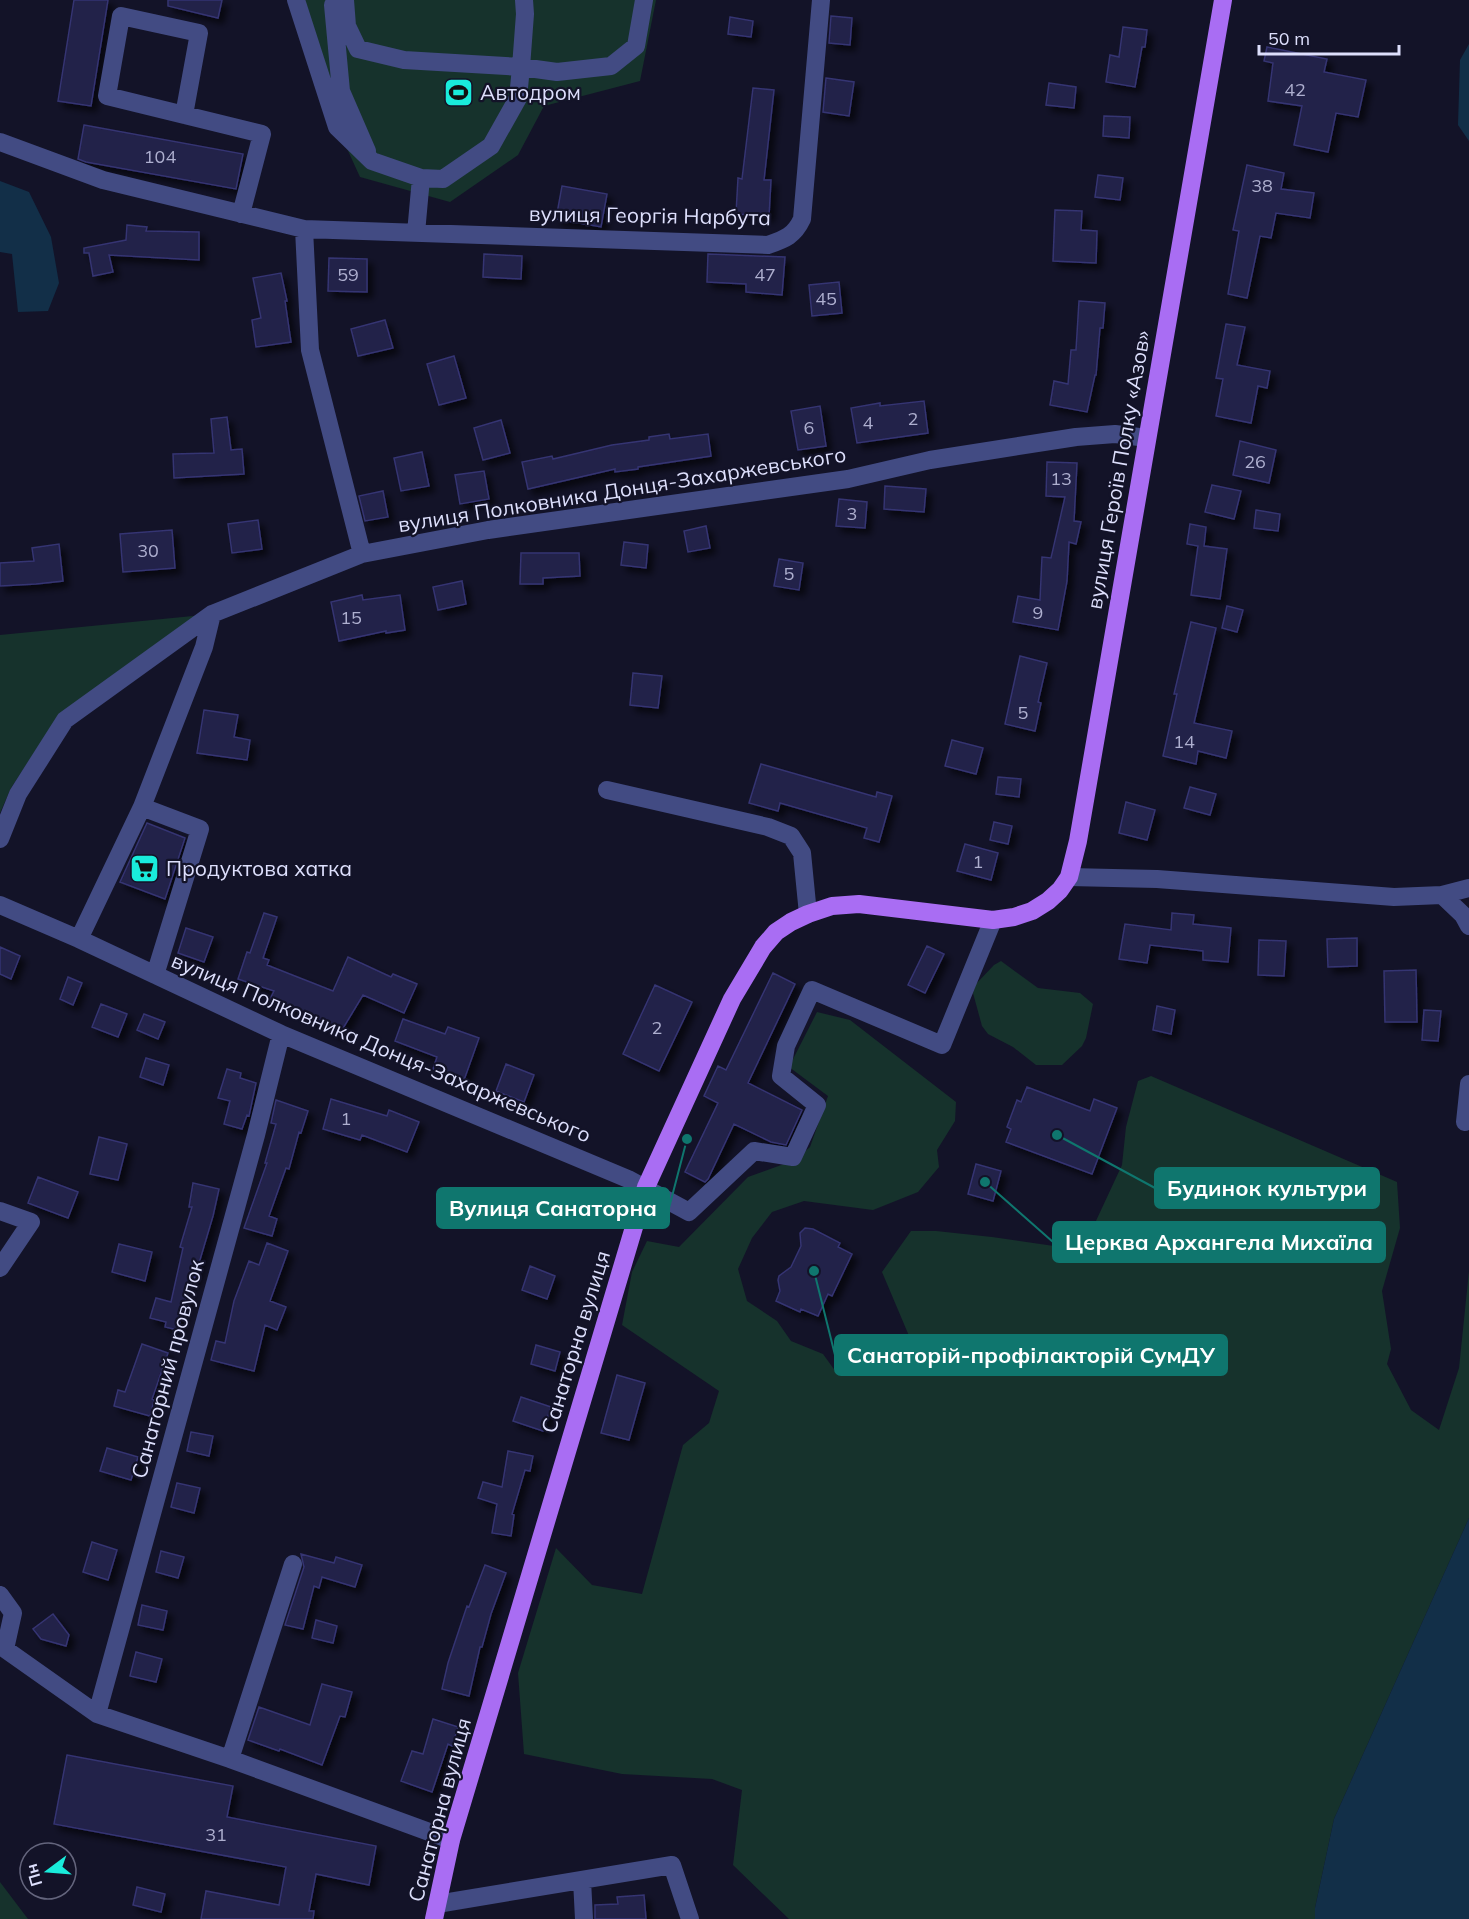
<svg xmlns="http://www.w3.org/2000/svg" width="1469" height="1919" font-family="Mulish,sans-serif">
	<style>
		.green { fill: #16322c }
		.water { fill: #122f48 }
		.building { fill: #212048; stroke: #353472; stroke-width: 1.5; filter: url(#shadow) }
		.lines { fill: none; stroke-linecap: round; stroke-linejoin: round }
		.minor { stroke: #424b83; stroke-width: 18 }
		.major { stroke: #a96df3; stroke-width: 18 }
		.labels { text-anchor: middle; stroke-width: 4.5; stroke-linejoin: round; paint-order: stroke }
		.number-label { font-size: 18px; fill: #aeafcf }
		.poi-label { font-size: 21px; fill: #dddffc; stroke: #131328; text-anchor: start }
		.street-label { font-size: 21px; fill: #dddffc; stroke: #131328 }
		.leader { fill: none; stroke: #0f766e; stroke-width: 2 }
		.callout-dot { fill: #0f766e; stroke: #131328; stroke-width: 2 }
		.callout { fill: #0f766e; stroke: #0f766e; stroke-width: 2 }
		.callout-label { font-size: 22px; text-anchor: middle; font-weight: bold; fill: #fff }
	</style>
	<defs>
		<filter id="shadow"><feDropShadow dx="5.5" dy="5.5" stdDeviation="3" flood-color="#0009"/></filter>
	</defs>
	<rect width="100%" height="100%" fill="#131328"/>
	<path class="green" d="M305,0H656L640,81L544,106L518,155L450,202L360,177L327,105Z
		M203,615L59,715L11,788L0,813V635Z
		M1001,961L1038,988L1080,993L1093,1004L1086,1038L1082,1046L1062,1065H1036L1013,1047L988,1034L982,1026L973,993L976,984L994,965Z
		M817,1012L850,1020L956,1102L955,1121L937,1150L939,1167L918,1192L873,1210L804,1201L772,1212L752,1238L738,1269L747,1301L777,1321L791,1341L823,1354L836,1372L915,1350L882,1272L911,1231H936L992,1237L1054,1246L1095,1223L1122,1165L1126,1127L1138,1081L1151,1076L1397,1182L1400,1228L1382,1291L1391,1349L1387,1364L1411,1410L1439,1430L1459,1368L1469,1271V1518L1334,1819L1315,1908V1919H789L733,1865L742,1790L712,1779L622,1774L524,1754L518,1673L556,1548L592,1585L642,1594L683,1445L709,1423L719,1391L622,1325L632,1272L647,1241L679,1247L748,1177L795,1160L810,1147L828,1096L789,1067Z
		M0,1882L28,1919H0Z"/>
	<path class="water" d="M1469,44V141L1458,125L1460,60Z
		M0,181L29,192L51,237L59,283L48,311L18,312L12,254L0,252Z
		M1469,1518V1919H1315V1908L1334,1819Z"/>
	<path class="building" d="M74,0H108L91,106L58,101Z
		M168,0H222L218,18L168,6Z
		M831,16L852,18L850,45L829,43Z
		M730,17L753,21L751,37L728,34Z
		M1123,27L1147,30L1145,47H1142L1135,87L1106,82L1110,55L1119,57Z
		M1267,47L1327,59L1324,72L1366,80L1358,117L1336,113L1328,152L1294,145L1302,106L1268,101L1273,63L1264,61Z
		M826,78L854,82L849,116L823,112Z
		M1049,83L1076,87L1074,108L1046,105Z
		M753,88L774,90L764,180H771L769,216L736,214L738,178L742,179Z
		M1104,116L1130,117L1129,138L1103,136Z
		M84,125L243,154L236,189L86,162L78,159Z
		M1247,165L1284,173L1281,189L1314,193L1310,218L1276,213L1271,238L1260,236L1247,298L1228,294L1239,231L1233,230Z
		M1098,175L1123,178L1120,200L1095,197Z
		M562,186L607,194L601,227L556,219Z
		M1055,210L1082,211L1081,230L1097,231L1096,263L1053,261Z
		M127,225L147,227L146,231L199,232V260L109,255L113,272L93,276L89,253H84V248L126,240Z
		M484,254L522,256L521,279L483,277Z
		M708,254L785,257L782,295L746,292V284L707,282Z
		M329,258L367,259V292L328,291Z
		M281,273L287,301H285L291,342L256,347L252,320L261,318L253,278Z
		M839,282L842,313L812,316L809,285Z
		M1079,301L1105,303L1103,328H1100L1096,375H1095L1087,412L1050,405L1054,381L1068,384L1071,350H1076Z
		M385,320L393,348L358,356L351,329Z
		M1226,324L1245,327L1237,365L1270,371L1267,388L1258,386L1251,423L1216,416L1223,379L1216,378Z
		M454,356L466,398L439,405L427,364Z
		M924,401L928,433L857,443L851,408L880,403V406Z
		M820,406L826,446L798,450L791,411Z
		M227,417L231,450L242,449L244,474L174,478L173,454L214,453L211,419Z
		M501,420L510,453L483,460L474,428Z
		M669,434L670,439L708,434L711,456L638,467V469L615,472V469L528,489L522,462L552,456L553,459L612,445L649,440V437Z
		M1240,441L1276,450L1269,483L1233,475Z
		M422,452L429,486L401,491L394,458Z
		M1047,462L1077,463L1074,521L1081,522L1076,544L1069,542L1067,581L1058,630L1013,622L1018,596L1040,600L1042,557L1051,558L1065,497L1046,496Z
		M484,471L489,499L460,504L455,475Z
		M1212,485L1241,491L1234,519L1205,512Z
		M885,486L926,489L924,512L884,509Z
		M383,491L388,517L365,521L359,496Z
		M839,499L867,502L865,528L836,526Z
		M1256,510L1280,514L1278,531L1254,528Z
		M258,520L262,549L232,553L228,524Z
		M1190,524L1206,527L1204,546L1227,549L1220,599L1191,595L1198,546L1187,544Z
		M706,526L710,548L688,552L684,531Z
		M172,530L175,568L123,572L120,534Z
		M624,542L648,545L646,568L621,565Z
		M59,544L63,581L36,584L0,586V563L34,561L32,548Z
		M521,553H579L580,576L543,578V584H520Z
		M779,559L803,563L799,590L774,586Z
		M462,581L466,604L438,610L433,587Z
		M362,595L363,600L400,595L405,630L386,633V631L339,641L331,602Z
		M1227,606L1243,610L1237,632L1222,628Z
		M1191,622L1216,628L1194,723L1232,731L1226,758L1198,751L1196,764L1163,756L1177,694H1174Z
		M1020,656L1047,663L1038,702L1041,703L1035,731L1005,724Z
		M633,673L662,676L658,708L630,705Z
		M204,710L238,715L234,737L250,740L247,760L197,753Z
		M952,740L983,748L976,774L945,766Z
		M761,764L876,797L877,792L892,796L879,842L864,838L867,828L780,803L778,811L749,803Z
		M998,777L1021,779L1019,797L996,794Z
		M1190,787L1216,794L1210,815L1184,808Z
		M1126,802L1155,810L1147,840L1119,833Z
		M994,822L1012,826L1008,844L990,840Z
		M147,823L185,838L165,899L120,882Z
		M965,844L998,853L991,880L957,871Z
		M264,913L277,917L263,958L269,960L267,965L333,991L348,957L391,977L393,974L417,984L404,1013L363,995L339,1035L307,1016L308,1014L270,999L274,991L238,979L247,952L250,953Z
		M1172,913L1194,915L1193,924L1231,928L1228,962L1203,960V951L1150,945L1147,963L1119,959L1125,924L1171,930Z
		M186,928L213,937L204,962L178,953Z
		M1357,938V966L1328,967L1327,939Z
		M1259,940L1286,941L1284,976L1258,975Z
		M927,946L944,954L925,993L908,985Z
		M0,947L20,956L11,979L0,974Z
		M1416,970L1417,1022H1385L1384,971Z
		M773,973L795,984L748,1083L802,1110L786,1145L771,1142L734,1124L708,1179L705,1182L685,1172L718,1103L704,1096L718,1066L726,1070Z
		M68,977L82,983L73,1005L60,999Z
		M655,985L692,1002L659,1071L623,1054Z
		M101,1004L127,1014L118,1037L92,1027Z
		M1157,1006L1175,1010L1171,1034L1153,1030Z
		M1424,1010L1441,1011L1438,1041L1422,1040Z
		M144,1014L165,1022L158,1039L137,1030Z
		M403,1019L445,1034L448,1027L479,1038L464,1080L433,1069L437,1057L395,1041Z
		M146,1058L169,1065L163,1085L140,1077Z
		M506,1064L534,1075L524,1102L496,1091Z
		M227,1069L241,1073L240,1078L256,1083L249,1116L247,1115L242,1129L224,1124L230,1101L218,1098Z
		M1027,1087L1090,1111L1094,1099L1117,1108L1092,1174L1006,1142L1011,1129L1007,1127L1017,1100L1021,1102Z
		M331,1099L387,1116L389,1110L419,1122L407,1152L362,1135L360,1140L323,1129Z
		M276,1100L308,1111L301,1133L299,1132L289,1169L286,1168L269,1216L277,1219L272,1236L244,1228L267,1163H265L276,1124L271,1123Z
		M99,1137L127,1144L118,1180L90,1174Z
		M976,1164L1001,1171L993,1201L968,1194Z
		M38,1177L78,1192L68,1218L28,1203Z
		M193,1183L219,1189L213,1216L194,1280L191,1279L178,1330L165,1327L166,1322L150,1318L156,1298L171,1302L183,1248L180,1247L192,1207H189Z
		M805,1228L813,1229L840,1243L838,1247L852,1254L832,1296L828,1294L818,1316L801,1309L800,1312L776,1301L780,1291L778,1280L779,1276L791,1267L801,1246L800,1233Z
		M267,1243L288,1251L270,1301L286,1307L277,1330L265,1325L254,1371L211,1360L216,1341L225,1343L234,1301L249,1261L259,1265Z
		M119,1244L152,1252L145,1281L112,1272Z
		M530,1266L555,1276L547,1299L522,1290Z
		M142,1344L168,1353L152,1399L154,1400L150,1416L114,1406L118,1390L125,1392Z
		M536,1345L560,1352L555,1371L531,1364Z
		M617,1375L645,1383L629,1440L601,1433Z
		M521,1397L551,1407L543,1431L513,1421Z
		M191,1432L213,1436L209,1456L187,1451Z
		M107,1448L138,1457L131,1480L100,1471Z
		M508,1451L533,1456L530,1471L525,1470L512,1514L514,1515L511,1536L492,1533L497,1504L478,1498L483,1482L502,1487Z
		M177,1483L200,1488L194,1513L171,1507Z
		M92,1542L117,1550L108,1580L83,1572Z
		M161,1551L184,1557L178,1578L156,1572Z
		M301,1554L334,1563L336,1557L362,1565L355,1587L322,1577L319,1588L314,1586L303,1629L285,1625L304,1567Z
		M485,1565L506,1573L491,1614L482,1647H480L469,1696L442,1689L448,1663L467,1606L469,1607Z
		M142,1605L167,1611L163,1630L138,1625Z
		M53,1614L69,1635L66,1646L41,1639L33,1629Z
		M316,1620L337,1626L333,1643L312,1638Z
		M136,1652L162,1659L156,1682L130,1676Z
		M322,1684L352,1692L345,1717L340,1716L322,1765L280,1749L279,1751L248,1740L259,1707L310,1725Z
		M433,1719L458,1727L452,1746L448,1744L432,1792L401,1781L412,1751L423,1754Z
		M67,1755L233,1786L227,1817L376,1846L369,1885L316,1874L309,1911H314L313,1919H201L206,1891L279,1905L286,1867L54,1824Z
		M137,1887L165,1894L161,1912L133,1905Z
		M644,1895L646,1919H595V1905L618,1904L617,1897Z"/>
	<g class="lines">
		<path class="minor" d="M296,0L337,127L372,161L421,178L443,179L491,146L518,98L521,67L557,72L611,66L636,46L644,0
			M345,0L347,26L358,49L404,60L521,67L525,14L524,0
			M333,5L341,91L367,151
			M184,115L199,33L121,16L107,96L262,134L241,214
			M0,142L103,180L304,229L768,245C785,239 794,236 802,219L821,0
			M304,229L310,350L362,554
			M416,233L421,178
			M607,790L768,827L791,836L802,853L808,914
			M142,807L204,647L212,614
			M0,839L18,794L65,720L212,614L362,554L488,530L848,479L930,460L1076,437L1115,434L1147,438
			M1069,877L1157,879L1394,897L1442,895L1469,888
			M1442,895L1463,915L1469,926
			M0,905L79,939L281,1034L628,1179L689,1212L754,1151L793,1157L817,1105L781,1076L786,1046L812,990L942,1045L993,920
			M79,939L142,807L200,829L155,975
			M1465,1122L1469,1084
			M0,1211L31,1222L0,1268
			M0,1595L13,1613L5,1649L97,1714L230,1759L451,1840
			M97,1714L256,1135L281,1034
			M230,1759L293,1564
			M582,1880L584,1919
			M437,1904L672,1865L690,1919"/>
		<path class="major" d="M434,1919L451,1840L646,1187L732,999L763,947L776,932L791,922L808,914L832,906L859,904L993,920L1014,917L1032,911L1048,901L1060,890L1069,877L1078,841L1223,0"/>
	</g>
	<defs>
		<symbol id="stadium-square" viewBox="-11 -11 22 22"><rect x="-9" y="-9" width="18" height="18" rx="4" fill="#19ecdb" stroke="#131328"/><path d="M0-5a6.5 5 0 1 0 0 10a6.5 5 0 1 0 0-10ZM-3.5-1.8h7v3.6h-7Z" fill="#111"/></symbol>
		<symbol id="supermarket-square" viewBox="-11 -11 22 22"><rect x="-9" y="-9" width="18" height="18" rx="4" fill="#19ecdb" stroke="#131328"/><path d="M-6-5.5h2.5l.6 2H6L4.5 2H-2.5L-4.4-4H-6ZM-1.5 3.2a1.3 1.3 0 1 0 .1 0ZM3 3.2a1.3 1.3 0 1 0 .1 0Z" fill="#111"/></symbol>
	</defs>
	<g fill-rule="evenodd">
		<use href="#stadium-square" x="442" y="76" width="33" height="33"/>
		<use href="#supermarket-square" x="128" y="852" width="33" height="33"/>
	</g>
	<g class="labels">
		<g class="number-label">
			<text x="1295" y="96">42</text>
			<text x="160" y="163">104</text>
			<text x="1262" y="192">38</text>
			<text x="348" y="281">59</text>
			<text x="765" y="281">47</text>
			<text x="826" y="305">45</text>
			<text x="913" y="425">2</text>
			<text x="868" y="429">4</text>
			<text x="809" y="434">6</text>
			<text x="1255" y="468">26</text>
			<text x="1061" y="485">13</text>
			<text x="852" y="520">3</text>
			<text x="148" y="557">30</text>
			<text x="789" y="580">5</text>
			<text x="1038" y="619">9</text>
			<text x="351" y="624">15</text>
			<text x="1023" y="719">5</text>
			<text x="1184" y="748">14</text>
			<text x="978" y="868">1</text>
			<text x="657" y="1034">2</text>
			<text x="346" y="1125">1</text>
			<text x="216" y="1841">31</text>
		</g>
		<g class="poi-label">
			<text x="480" y="100">Автодром</text>
			<text x="166" y="876">Продуктова хатка</text>
		</g>
		<g class="street-label">
			<text transform="translate(650 216) rotate(1)" y="7">вулиця Георгія Нарбута</text>
			<text transform="translate(1119 470) rotate(-80)" y="7">вулиця Героїв Полку «Азов»</text>
			<text transform="translate(622 490) rotate(-9)" y="7">вулиця Полковника Донця-Захаржевського</text>
			<text transform="translate(381 1048) rotate(23)" y="7">вулиця Полковника Донця-Захаржевського</text>
			<text transform="translate(576 1342) rotate(-73)" y="7">Санаторна вулиця</text>
			<text transform="translate(168 1369) rotate(-75)" y="7">Санаторний провулок</text>
			<text transform="translate(440 1810) rotate(-75)" y="7">Санаторна вулиця</text>
		</g>
	</g>
	<path class="leader" d="M1057 1135L1155 1188M687 1139L669 1208M985 1182L1053 1242M814 1271L835 1355"/>
	<g class="callout-dot">
		<circle cx="1057" cy="1135" r="6"/>
		<circle cx="687" cy="1139" r="6"/>
		<circle cx="985" cy="1182" r="6"/>
		<circle cx="814" cy="1271" r="6"/>
	</g>
	<g class="callout">
		<rect x="1155" y="1168" width="224" height="40" rx="6"/>
		<rect x="437" y="1188" width="232" height="40" rx="6"/>
		<rect x="1053" y="1222" width="332" height="40" rx="6"/>
		<rect x="835" y="1335" width="392" height="40" rx="6"/>
	</g>
	<g class="callout-label">
		<text x="1267" y="1196">Будинок культури</text>
		<text x="553" y="1216">Вулиця Санаторна</text>
		<text x="1219" y="1250">Церква Архангела Михаїла</text>
		<text x="1031" y="1363">Санаторій-профілакторій СумДУ</text>
	</g>
	<g transform="translate(48 1871) rotate(254)"><circle r="28" fill="#131328" stroke="#64657d" stroke-width="1.5"/>
	<path d="M0-4.5L10 22L0 15L-10 22Z" fill="#19ecdb"/>
	<text y="-9" font-size="16" font-weight="bold" text-anchor="middle" fill="#dddffc">Пн</text>
	</g>
	<path d="M1259 45v9h140v-9" fill="none" stroke="#dddffc" stroke-width="3"/>
	<text x="1268" y="45" font-size="18" fill="#dddffc" stroke="#131328" stroke-width="4.5" paint-order="stroke">50 m</text>
</svg>
